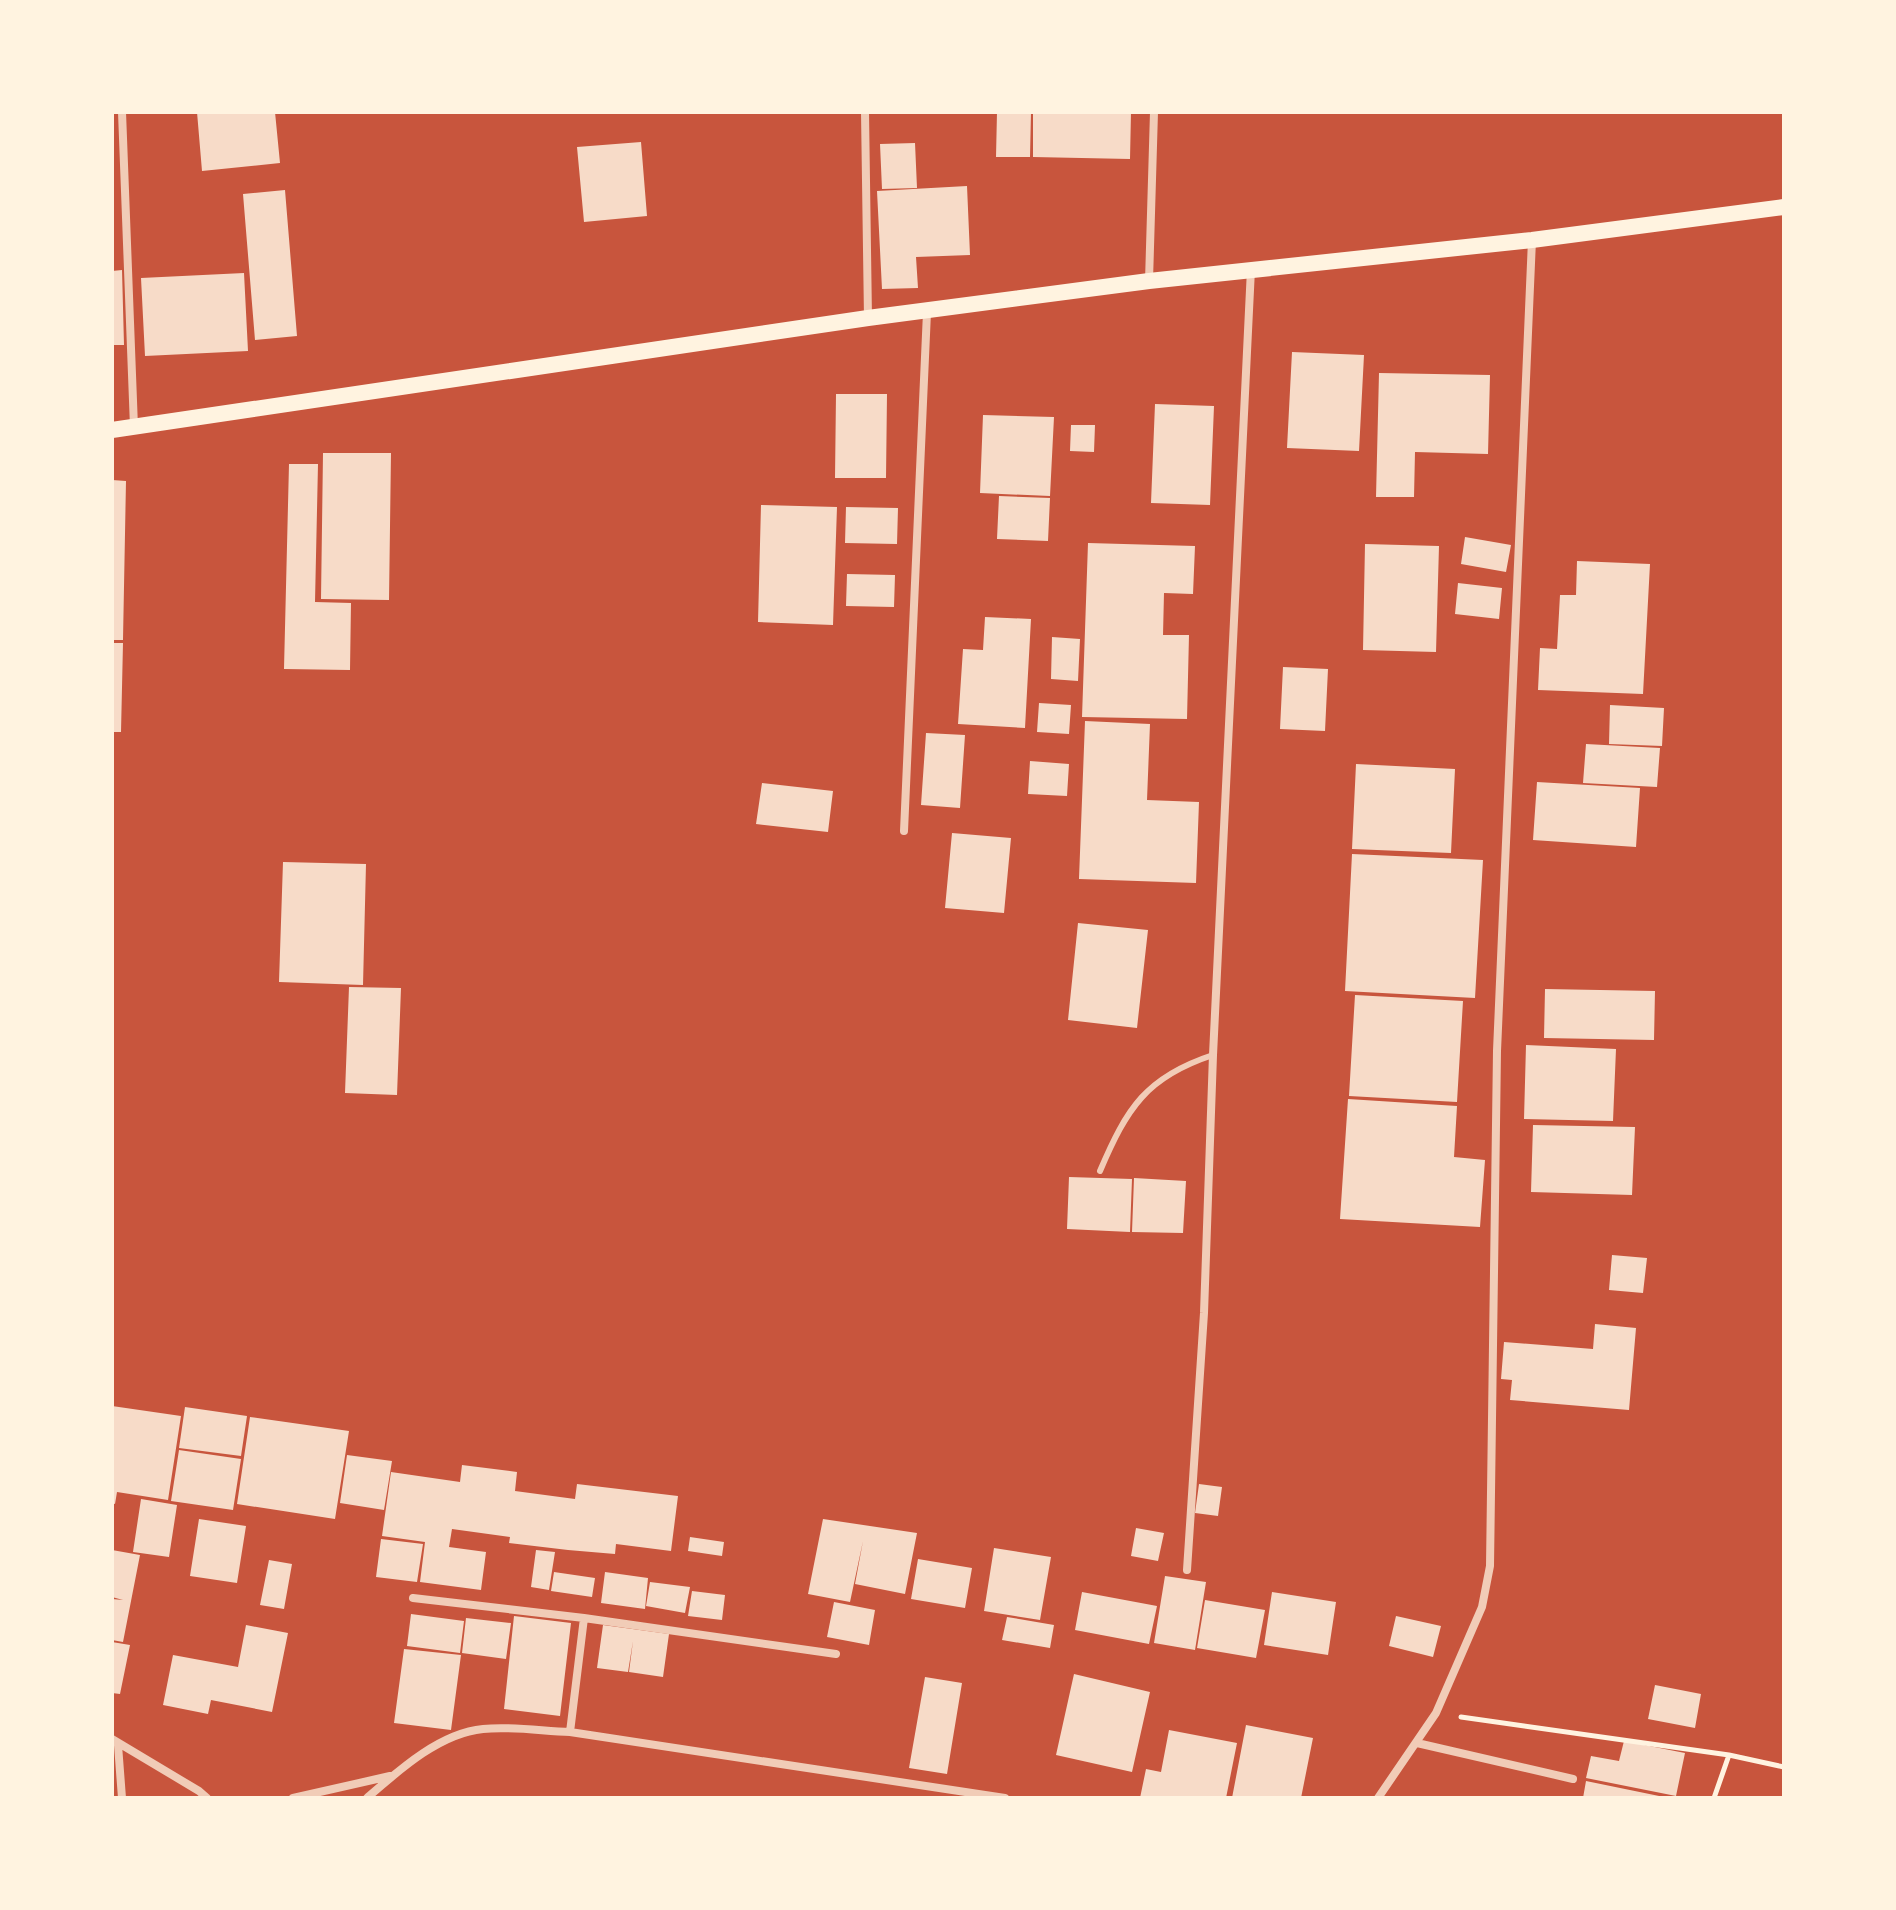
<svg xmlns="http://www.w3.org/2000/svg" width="1896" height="1910" font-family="'IBM Plex Sans',sans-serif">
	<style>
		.building { fill: #f7dbc8 }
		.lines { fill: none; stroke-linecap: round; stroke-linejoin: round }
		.path { stroke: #fff3e0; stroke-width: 5 }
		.service { stroke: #f1ccb7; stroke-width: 6 }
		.minor { stroke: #f1ccb7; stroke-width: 8 }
		.secondary { stroke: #fff3e0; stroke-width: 16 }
	</style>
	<rect width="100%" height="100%" fill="#c8553d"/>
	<path class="building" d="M197,112H275L280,163L202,171Z
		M997,112H1031L1030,157H996Z
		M1033,112H1131L1130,159L1033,157Z
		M641,142L647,216L584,222L577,147Z
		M915,143L917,188L882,189L880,144Z
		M967,186L970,255L916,257L918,288L882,289L877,191Z
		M285,190L297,336L255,340L243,194Z
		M122,270L124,345H112V271Z
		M244,273L248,351L145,356L141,278Z
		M1292,352L1364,355L1359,451L1287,448Z
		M1379,373L1490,375L1488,454L1415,452L1414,497H1376Z
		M836,394H887L886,478H835Z
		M1155,404L1214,406L1210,505L1151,503Z
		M983,415L1054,417L1050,496L980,493Z
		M1071,425H1095L1094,452L1070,451Z
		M323,453H391L389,600L321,599Z
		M289,464H318L315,602L351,603L350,670L284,669Z
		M112,480L126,481L123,640H112Z
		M999,496L1050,498L1048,541L997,539Z
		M761,505L837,507L833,625L758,622Z
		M846,507L898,508L897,544L845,543Z
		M1465,537L1511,545L1506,572L1461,564Z
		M1088,543L1195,546L1193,594L1164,593L1163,635H1189L1187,719L1082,717Z
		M1365,544L1439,546L1436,652L1363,650Z
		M1577,561L1650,564L1643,694L1538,690L1540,648L1557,649L1560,595H1576Z
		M847,574L895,575L894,607L846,606Z
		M1458,583L1502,588L1499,619L1455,614Z
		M985,617L1031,619L1025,728L958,724L963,649L983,650Z
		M1052,637L1080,639L1078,681L1051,679Z
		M112,643H123L121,732H112Z
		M1283,667L1328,669L1325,731L1280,729Z
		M1039,703L1071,705L1069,734L1037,732Z
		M1610,705L1664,708L1662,746L1609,744Z
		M1085,721L1150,724L1147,800L1199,802L1196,883L1079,879Z
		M926,733L965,735L960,808L921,805Z
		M1586,744L1660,748L1657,787L1583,783Z
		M1030,761L1069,764L1067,796L1028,794Z
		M1356,764L1455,769L1451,853L1352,849Z
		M1537,782L1640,788L1636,847L1533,840Z
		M762,783L833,791L828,832L756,824Z
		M952,833L1011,838L1004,913L945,908Z
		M1352,854L1483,860L1475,998L1345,991Z
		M283,862L366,864L363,985L279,982Z
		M1078,923L1148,930L1137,1028L1068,1020Z
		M349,987L401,988L397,1095L345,1093Z
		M1545,989L1655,991L1654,1040L1544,1038Z
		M1355,995L1463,1001L1457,1102L1349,1096Z
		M1526,1045L1616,1049L1613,1121L1524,1119Z
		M1348,1099L1457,1106L1454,1157L1485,1160L1480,1227L1340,1219Z
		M1533,1125L1635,1127L1632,1195L1531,1192Z
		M1069,1177L1132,1179L1130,1232L1067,1229Z
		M1134,1178L1186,1181L1183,1233L1132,1232Z
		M1612,1255L1647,1258L1643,1293L1609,1290Z
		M1595,1324L1636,1328L1629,1410L1510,1400L1512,1380L1501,1379L1504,1342L1593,1349Z
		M112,1406L181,1416L168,1500L117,1492L115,1504L112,1503Z
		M185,1407L247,1416L241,1456L179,1448Z
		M250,1417L349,1431L335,1519L237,1504Z
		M179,1450L241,1459L233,1510L171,1501Z
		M347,1455L392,1461L384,1510L340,1503Z
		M462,1465L517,1472L515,1491L575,1499L577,1484L678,1496L671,1551L616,1544L615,1554L568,1550L509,1543L510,1537L452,1529L449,1547L486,1552L481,1590L420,1582L425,1542L382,1536L391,1472L460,1482Z
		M1199,1484L1222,1487L1218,1516L1195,1513Z
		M141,1499L177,1505L169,1557L133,1552Z
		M199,1519L246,1526L237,1583L190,1576Z
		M823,1519L917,1533L905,1594L855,1584L863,1541L850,1602L808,1594Z
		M1136,1528L1164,1533L1158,1561L1131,1556Z
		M690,1537L724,1542L722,1556L688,1551Z
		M381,1539L423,1544L417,1582L376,1577Z
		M994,1548L1051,1557L1040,1620L984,1611Z
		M112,1550L140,1555L123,1642L112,1640V1599L123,1600L112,1597Z
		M536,1550L555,1552L549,1590L531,1587Z
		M918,1559L972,1568L965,1608L911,1599Z
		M269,1560L292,1564L284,1609L260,1605Z
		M554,1572L595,1578L592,1597L551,1591Z
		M605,1572L648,1578L645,1609L601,1603Z
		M1165,1576L1206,1582L1195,1650L1154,1643Z
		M650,1582L690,1587L685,1613L646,1606Z
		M692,1591L725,1595L722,1620L688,1616Z
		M1082,1592L1157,1606L1149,1644L1075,1630Z
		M1272,1592L1336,1602L1328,1655L1264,1645Z
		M1205,1600L1265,1610L1256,1658L1197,1648Z
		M834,1602L875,1610L869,1645L827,1637Z
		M411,1614L464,1621L460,1653L407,1646Z
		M514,1616L571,1623L560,1716L504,1709Z
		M1396,1616L1441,1626L1433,1657L1389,1646Z
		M1007,1617L1054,1625L1050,1648L1002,1640Z
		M466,1618L511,1623L506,1659L462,1653Z
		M246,1625L288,1633L272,1712L211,1700L208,1714L163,1705L173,1655L238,1667Z
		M603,1625L669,1634L663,1677L629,1672L633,1641L628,1672L597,1668Z
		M112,1642L130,1645L120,1694L112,1693Z
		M404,1649L461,1655L451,1730L394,1723Z
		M1074,1674L1150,1692L1132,1772L1056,1755Z
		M925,1677L962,1683L947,1774L909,1768Z
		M1655,1685L1701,1694L1695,1728L1648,1719Z
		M1246,1725L1313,1738L1301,1798H1232Z
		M1169,1730L1237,1743L1226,1798H1140L1146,1769L1161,1772Z
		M1624,1741L1685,1753L1676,1796L1586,1778L1591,1756L1619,1761Z
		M1586,1781L1664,1797V1798H1583Z"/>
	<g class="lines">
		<path class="path" d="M1461,1717L1729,1755L1784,1767
			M1714,1798L1729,1755"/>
		<path class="service" d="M1100,1171C1127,1108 1146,1077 1213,1055"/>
		<path class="minor" d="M122,112L134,427
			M865,112L868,318
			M1149,281L1154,112
			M904,831L927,312
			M1187,1570L1204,1313L1213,1055L1251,269
			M584,1618L836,1654
			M570,1732L1005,1798
			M112,1739L199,1791L207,1798
			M1417,1743L1573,1779
			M118,1745L122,1798
			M293,1798L390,1776
			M367,1798C399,1770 440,1733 483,1729C511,1726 542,1731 570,1732L584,1618L413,1598
			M1378,1798L1436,1713L1482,1607L1490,1566L1497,1051L1532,240"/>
		<path class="secondary" d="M112,430L868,318L1149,281L1532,240L1784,207"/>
	</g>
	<rect width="1896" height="1910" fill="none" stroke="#fff3e0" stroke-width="228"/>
</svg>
